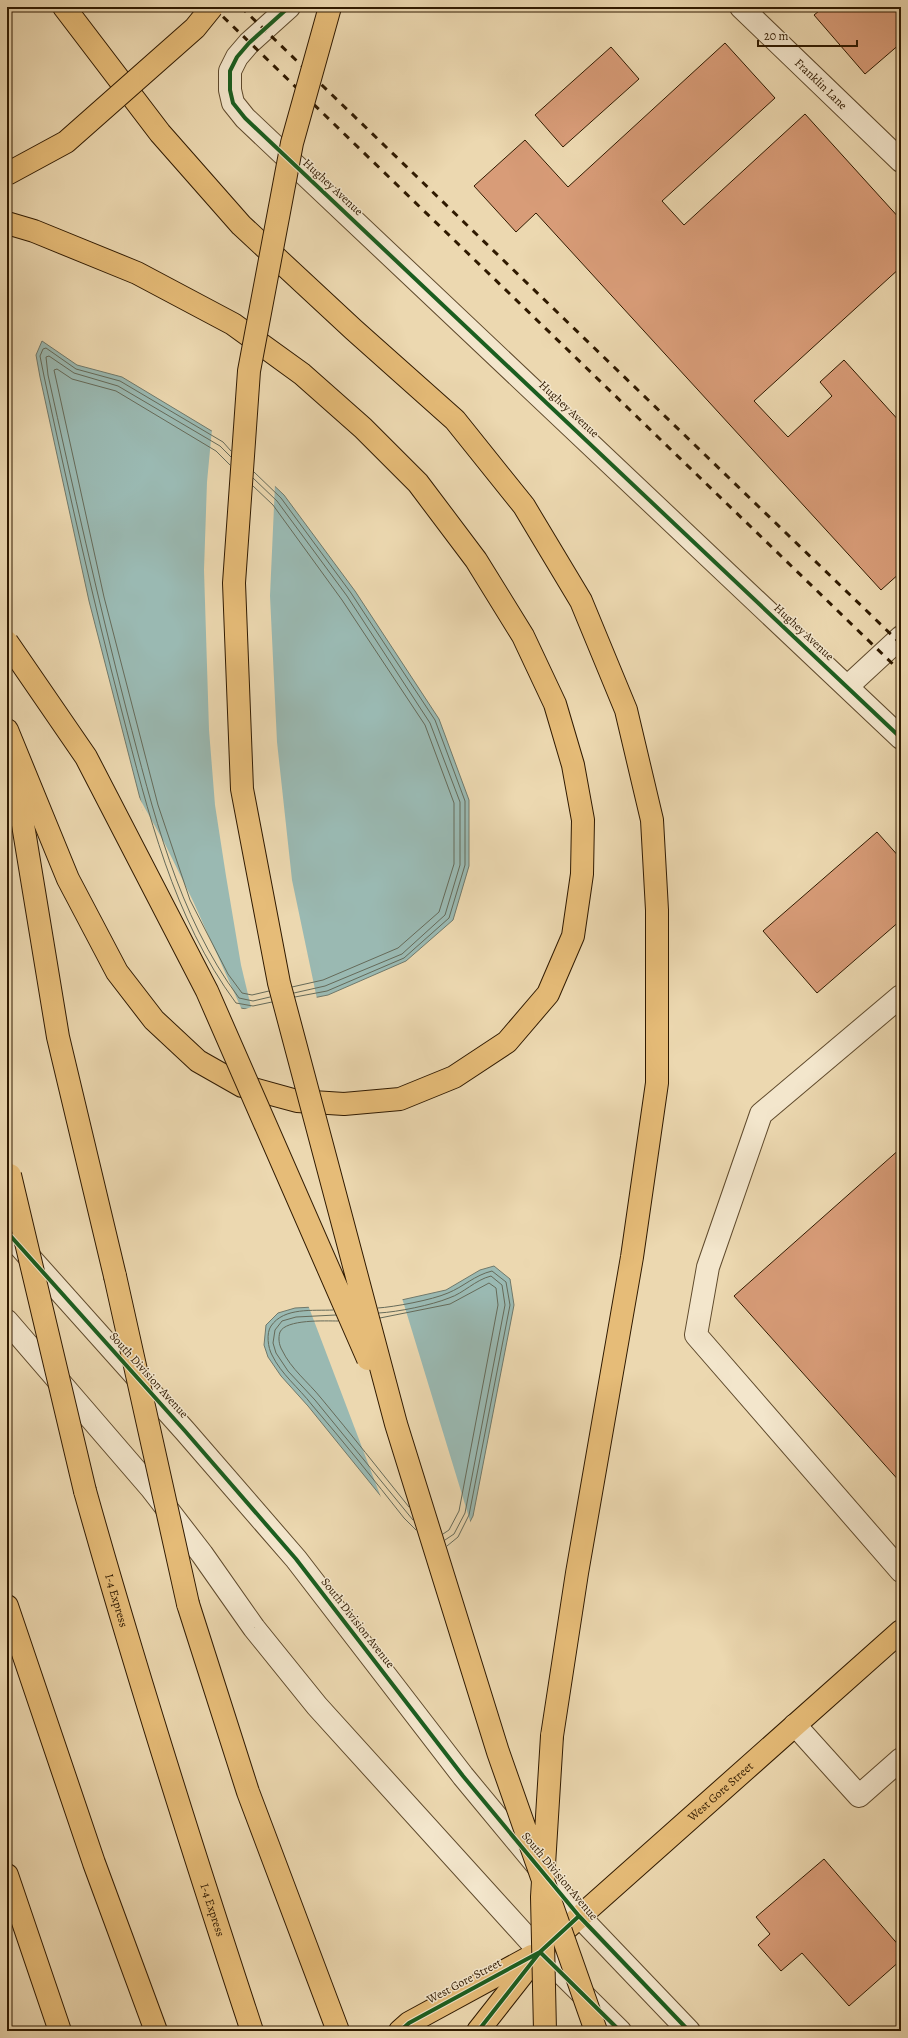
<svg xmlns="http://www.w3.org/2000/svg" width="908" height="2038" font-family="Alegreya,serif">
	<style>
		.water { fill: #9ab9b2; stroke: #70796b }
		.pier { fill: #ecd8b0 }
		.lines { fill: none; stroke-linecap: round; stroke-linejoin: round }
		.shore { stroke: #656a59; stroke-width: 1 }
		.building { fill: #d89c78; stroke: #301a00 }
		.minor-casing { stroke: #5f4a2c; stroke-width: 24 }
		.major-casing { stroke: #301a00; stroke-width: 24 }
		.highway-casing { stroke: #301a00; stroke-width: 24 }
		.minor { stroke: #f3e6cc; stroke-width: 22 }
		.major { stroke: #e6bc78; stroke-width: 22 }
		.highway { stroke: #e6bc78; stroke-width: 22 }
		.rail { stroke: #301a00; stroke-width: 3; stroke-dasharray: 7 7; stroke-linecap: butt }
		.highway-bridge-casing { stroke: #301a00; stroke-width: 24; stroke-linecap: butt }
		.highway-bridge { stroke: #e6bc78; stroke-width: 22 }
		.cycleway-casing { stroke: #f3e6cc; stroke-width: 6 }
		.cycleway { stroke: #1b5e20; stroke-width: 4 }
		.labels { text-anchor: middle; stroke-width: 3; stroke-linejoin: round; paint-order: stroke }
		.street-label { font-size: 12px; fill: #301a00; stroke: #f3e6cc }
	</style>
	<rect width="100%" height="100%" fill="#ecd8b0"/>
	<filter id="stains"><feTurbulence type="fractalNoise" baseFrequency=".005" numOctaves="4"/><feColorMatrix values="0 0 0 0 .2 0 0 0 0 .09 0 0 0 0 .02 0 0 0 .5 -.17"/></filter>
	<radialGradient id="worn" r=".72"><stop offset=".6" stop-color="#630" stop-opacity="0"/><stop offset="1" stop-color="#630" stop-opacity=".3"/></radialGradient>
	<path class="water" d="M42,341L77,365L122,377L225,439L284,495L355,591L439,719L469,800V866L453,920L406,961L328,995L253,1010L234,1007L143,810L89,601L40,377L36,355Z
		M494,1266L510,1279L514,1305L473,1516L461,1539L401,1521L308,1406L281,1376L268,1357L264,1345L266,1325L278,1313L295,1308L388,1303L446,1290L480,1270Z"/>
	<path class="pier" d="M212,429L227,438L275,484L270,596L277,742L292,880L317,999L253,1012L243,1010L251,1007L241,965L226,876L215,805L209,730L204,570L207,482Z
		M137,794L165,844L193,901L242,1010L232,1008L214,983L174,907Z
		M402,1298L471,1524L463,1541L449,1553L424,1546L400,1523L382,1500L308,1305L387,1301Z"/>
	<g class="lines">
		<path class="shore" d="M231,451L223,442L120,381L76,369L46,348L43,349L40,356L44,376C68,488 93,600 122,712C148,812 173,918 236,1003L253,1006L272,1002
			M231,457L220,446L118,386L74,373L49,356L46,357L48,375C73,488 98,600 127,712C153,810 177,915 239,998L253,1001L270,997
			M230,465L216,451L116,391L72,379L57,369L54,370L104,597L158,805L190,900L228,974L242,993L252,995L269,991
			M254,472L281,498L351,593L435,720L465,801V865L449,918L404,958L327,991L295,997
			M253,478L277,501L347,596L430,723L460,802V865L445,915L402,954L325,986L294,993
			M253,486L273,505L342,600L425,725L454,803V864L439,912L398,948L323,980L292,987
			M378,1308C394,1307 432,1300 448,1293C463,1287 475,1275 492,1271L506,1282L510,1305L469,1515L458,1537L447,1546
			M333,1310C313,1311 284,1307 271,1326C266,1333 268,1348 272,1355C281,1374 299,1388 312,1405C344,1442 374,1480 404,1518L416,1530
			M379,1313C398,1312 432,1305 449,1298C464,1293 475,1280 491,1276L502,1285L505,1305L465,1513L454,1534L445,1540
			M336,1315L296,1317L282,1321L275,1330L273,1343L276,1353L288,1371L315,1400L413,1520
			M380,1318L450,1304L489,1283L496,1288L498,1305L459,1511L449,1530L443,1534
			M338,1321C325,1321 286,1319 280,1332C278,1338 279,1345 282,1350C291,1369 308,1382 321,1398C351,1434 380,1471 409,1507"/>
	</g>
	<path class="building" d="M824,7H901V43L865,74L814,15Z
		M725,43L775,98L662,201L684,225L805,114L901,220V267L754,401L788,437L832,396L820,382L844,360L901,423V572L881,590L536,213L516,232L474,186L525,140L568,187Z
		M611,47L639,79L563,147L535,115Z
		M877,832L901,859V920L817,993L763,931Z
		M901,1148V1483L734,1296Z
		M824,1859L901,1948V1960L849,2006L802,1953L781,1971L758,1945L770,1934L756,1917Z"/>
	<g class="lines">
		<defs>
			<g id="minor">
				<path d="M289,7L249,43L237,57L230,71V90L233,103L245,118L901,738"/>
				<path id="s1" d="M741,7L901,161"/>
				<path d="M848,686L901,637"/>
				<path d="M901,996L761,1114L708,1267L696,1335L901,1571"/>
				<path d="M7,1232L185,1431L296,1559L463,1776L579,1916L689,2031"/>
				<path d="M7,1321L151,1488L202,1554L254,1628L317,1706L540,1952L620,2031"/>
				<path d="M795,1725L859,1796L901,1759"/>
			</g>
			<g id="major">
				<path d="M400,2031L409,2023L532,1956"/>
				<path id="s2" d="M478,2031L540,1952L901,1631"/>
			</g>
			<g id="highway">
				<path d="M64,7L160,133L241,225L354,330L455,420L524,506L581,601L626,710L652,820L657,910V1083L632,1257L577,1573L552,1736"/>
				<path d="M7,223L34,231L137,273L233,324L302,374L363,428L418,483L476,560L523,636L555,704L573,765L583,820L582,874L573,936L548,994L507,1042L454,1077L400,1099L344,1104L297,1101L242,1086L198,1061L154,1020L117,972L68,879L7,730"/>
				<path d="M14,770L58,1037L115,1276"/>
				<path id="s3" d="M85,1491C136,1673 193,1852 252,2031"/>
				<path d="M188,1604L248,1792L338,2031"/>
				<path d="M7,1606L94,1863L156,2031"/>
				<path d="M7,1875L60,2031"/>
			</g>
		</defs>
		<use href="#minor" class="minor-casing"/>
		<use href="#major" class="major-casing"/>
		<use href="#highway" class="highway-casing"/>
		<use href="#minor" class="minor"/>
		<use href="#major" class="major"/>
		<use href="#highway" class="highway"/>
		<path class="rail" d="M213,7L901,672
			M241,7L901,644"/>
		<defs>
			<path id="highway-bridge" d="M330,7L292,143L249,371L234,583L242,789L279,983L396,1424L498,1752L596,2031
				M7,174L66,142L195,28L212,7
				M7,642L86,757L207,991L368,1359
				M10,1175L85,1491
				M115,1276L188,1604
				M545,2031L542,1897L552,1736"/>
		</defs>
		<use href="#highway-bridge" class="highway-bridge-casing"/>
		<use href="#highway-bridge" class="highway-bridge"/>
		<defs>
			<path id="cycleway" d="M289,7L249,43L237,57L230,71V90L233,103L245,118L901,738
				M7,1232L185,1431L296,1559L463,1776L579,1916L689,2031
				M540,1952L620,2031
				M400,2031L409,2023L540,1952
				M478,2031L540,1952L579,1916"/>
		</defs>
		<use href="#cycleway" class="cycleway-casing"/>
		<use href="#cycleway" class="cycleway"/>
	</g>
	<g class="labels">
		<g class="street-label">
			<text dy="4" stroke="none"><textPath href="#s1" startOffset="111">Franklin Lane</textPath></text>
			<text transform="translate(333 187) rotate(43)" y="4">Hughey Avenue</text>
			<text transform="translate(569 409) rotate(43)" y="4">Hughey Avenue</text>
			<text transform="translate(804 632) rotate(43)" y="4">Hughey Avenue</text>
			<text transform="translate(149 1375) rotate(48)" y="4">South Division Avenue</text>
			<text dy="4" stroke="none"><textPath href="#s3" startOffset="114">I-4 Express</textPath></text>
			<text transform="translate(358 1623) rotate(52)" y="4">South Division Avenue</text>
			<text dy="4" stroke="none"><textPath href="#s2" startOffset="342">West Gore Street</textPath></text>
			<text transform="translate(560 1876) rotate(50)" y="4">South Division Avenue</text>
			<text dy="4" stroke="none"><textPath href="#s3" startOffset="438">I-4 Express</textPath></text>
			<text transform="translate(464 1981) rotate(-28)" y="4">West Gore Street</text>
		</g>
	</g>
	<rect width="908" height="2038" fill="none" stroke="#ecd8b0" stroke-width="24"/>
	<rect x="8" y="8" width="892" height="2022" fill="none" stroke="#301a00" stroke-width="2"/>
	<rect x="12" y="12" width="884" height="2014" fill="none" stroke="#301a00"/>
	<path d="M758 40v6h99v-6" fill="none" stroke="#301a00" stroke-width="2"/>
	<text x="764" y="40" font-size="12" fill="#301a00" stroke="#f3e6cc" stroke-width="3" paint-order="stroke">20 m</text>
	<rect width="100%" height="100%" filter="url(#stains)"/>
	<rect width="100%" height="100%" fill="url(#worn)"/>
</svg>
